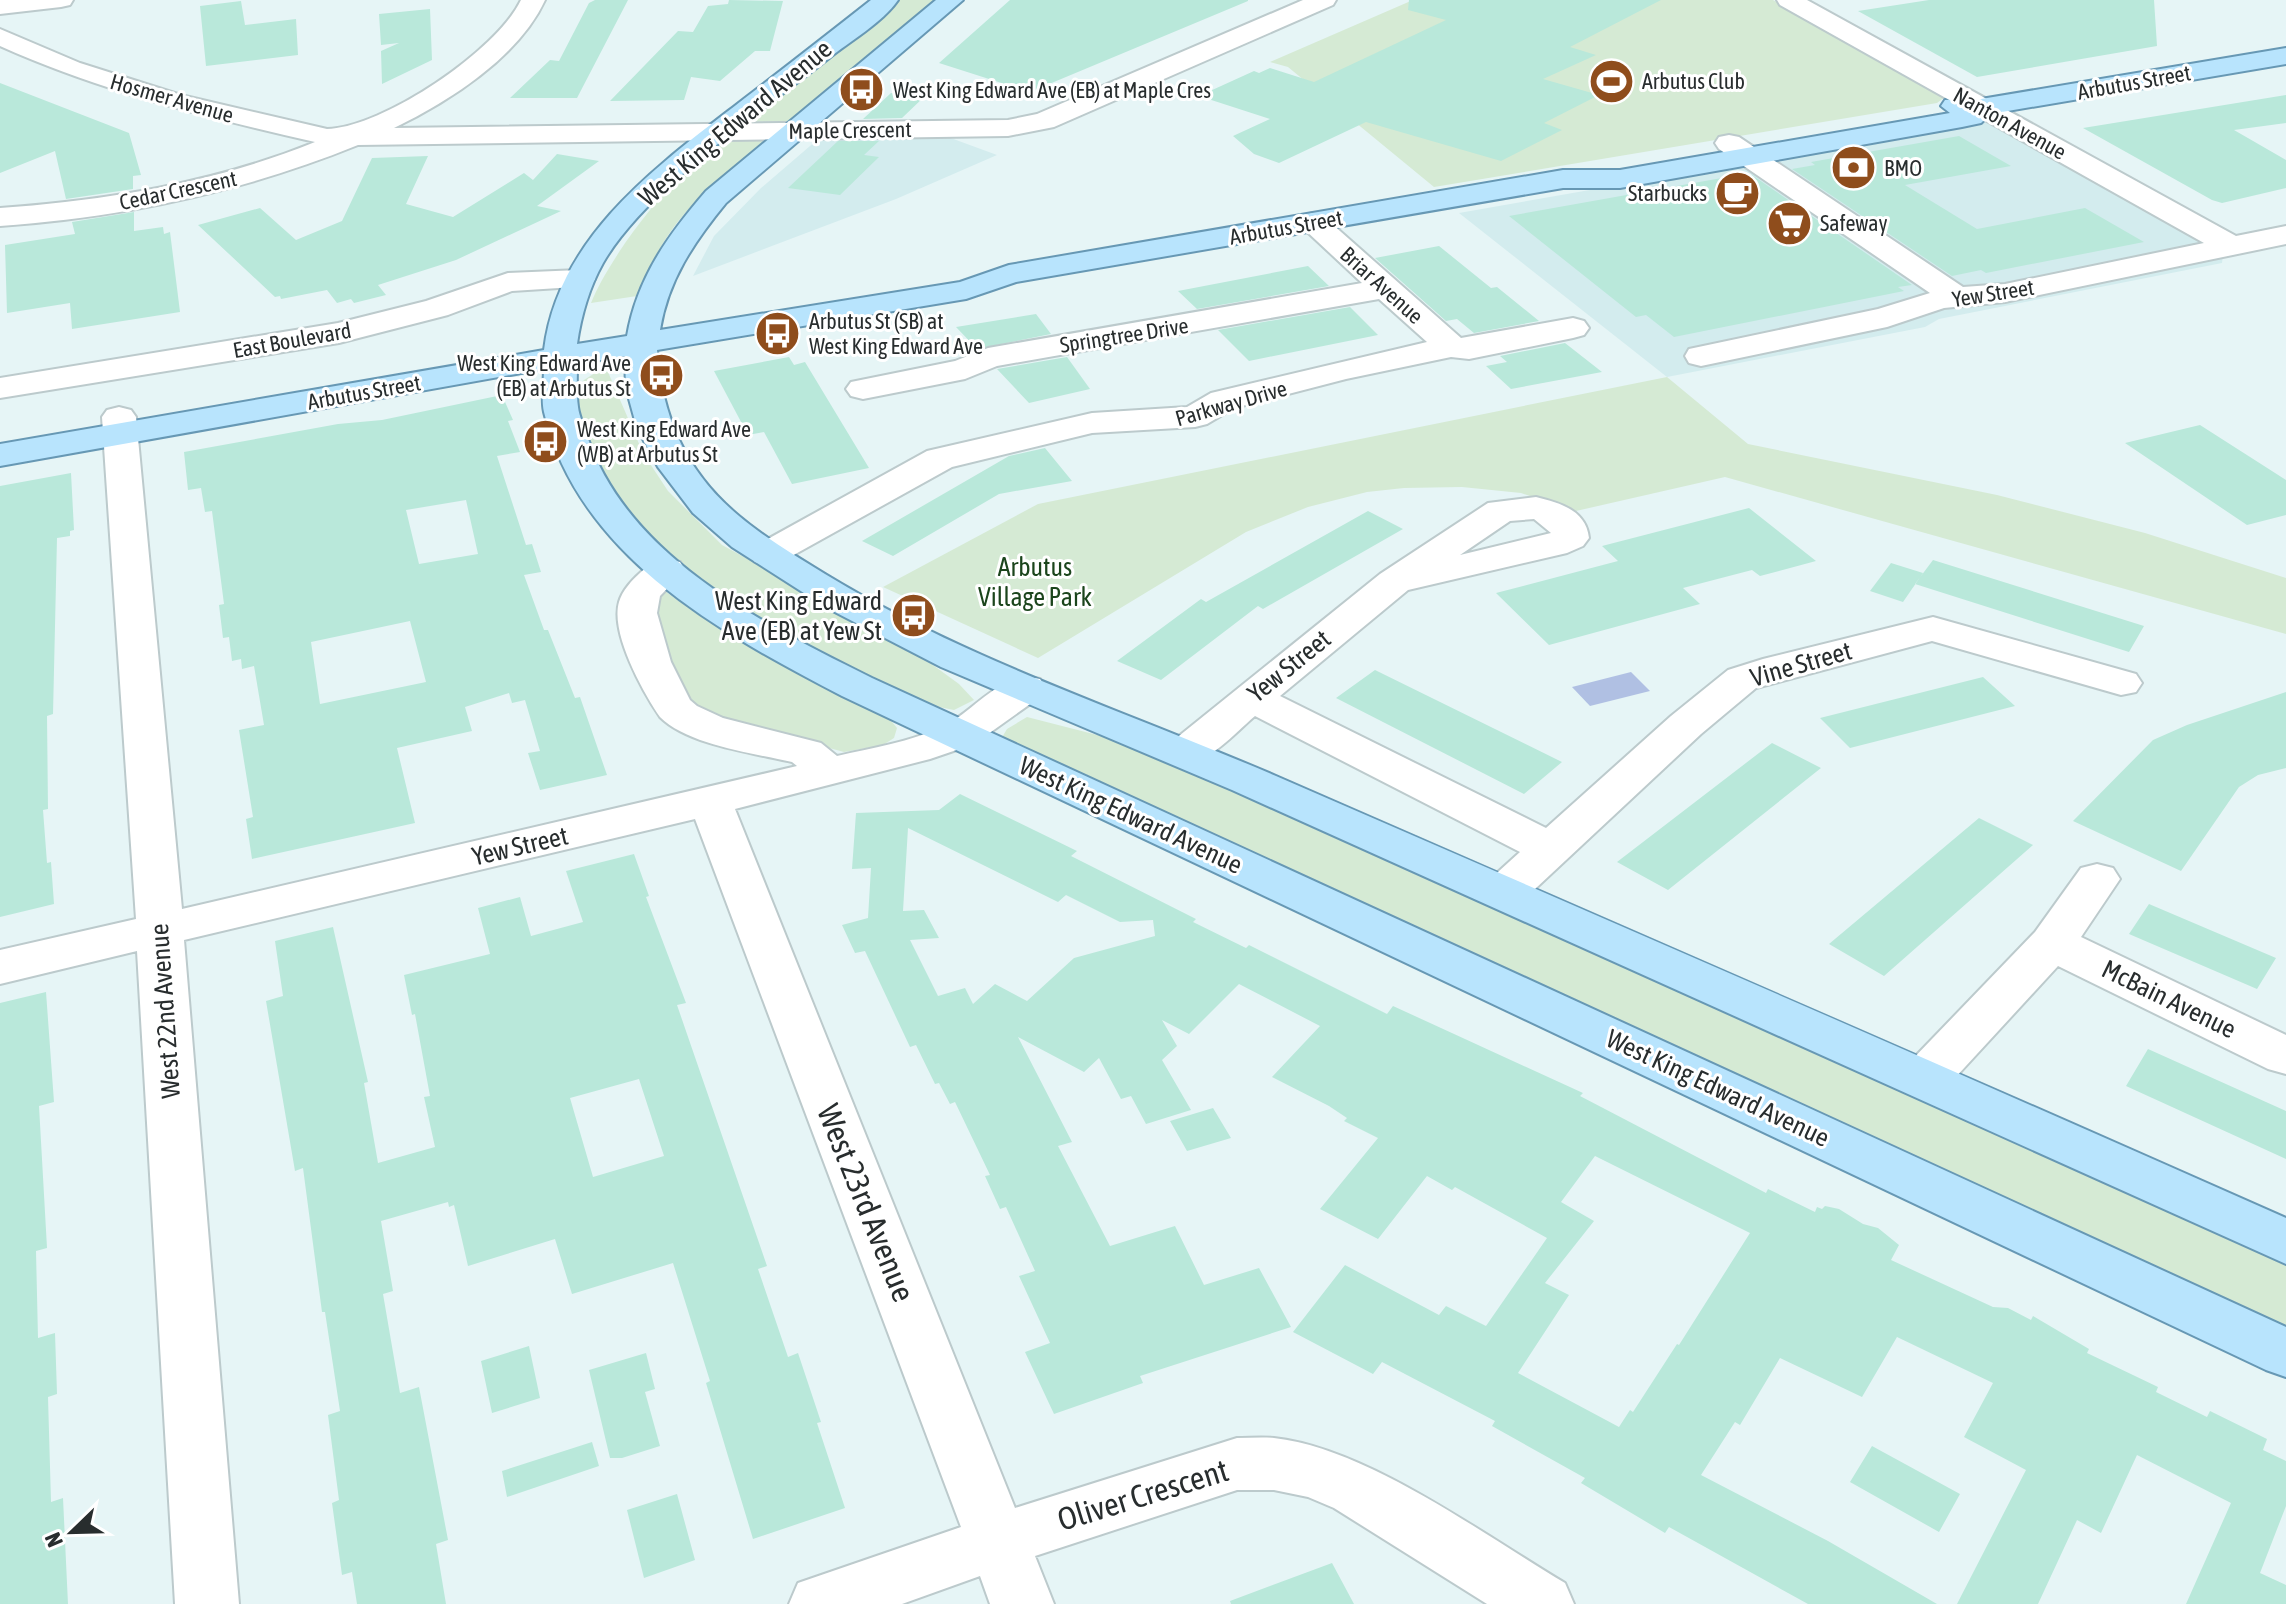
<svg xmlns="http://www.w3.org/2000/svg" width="2286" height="1604" font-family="'Asap Condensed',sans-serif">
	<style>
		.built { fill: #d3ecee }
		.green { fill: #d5ead4 }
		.water { fill: #b0c0e3 }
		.building { fill: #b9e8da; fill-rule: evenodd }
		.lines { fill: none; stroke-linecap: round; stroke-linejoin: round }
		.minor-casing { stroke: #bccacc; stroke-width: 4 }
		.major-casing { stroke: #6798b4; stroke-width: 4 }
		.minor { fill: #fff; fill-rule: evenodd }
		.major { fill: #b8e4fd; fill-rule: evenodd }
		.labels { text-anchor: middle; stroke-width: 6; stroke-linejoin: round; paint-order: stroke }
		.far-poi-label { font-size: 22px; fill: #282d2e; stroke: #fff; text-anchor: start }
		.far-street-label { font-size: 22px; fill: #282d2e; stroke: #fff }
		.street-label { font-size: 26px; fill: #282d2e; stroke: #fff }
		.park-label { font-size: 26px; fill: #1b451c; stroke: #fff }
		.poi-label { font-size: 26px; fill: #282d2e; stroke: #fff; text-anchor: end }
		.near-street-label { font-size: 32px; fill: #282d2e; stroke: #fff }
	</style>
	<rect width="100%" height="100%" fill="#e6f5f6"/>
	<path class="built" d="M1983,121L2199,237L2223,255L2222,263L1939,319L1925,327L1667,377L1459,213Z
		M948,137L997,155L896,199L693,276L714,236L761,188L817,140Z"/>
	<path class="green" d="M894,0H939L795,121L745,122Z
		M1413,0H1773L1945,97L1937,103L1434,187L1288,67L1270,62Z
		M741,138L759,139L765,143C730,171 694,197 669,234C656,253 647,275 637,296L591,303C610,255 689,147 741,138Z
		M598,371L608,372L643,453L668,491L722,545L904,644L959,684L974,700L954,710L924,704L783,637L677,564L620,503L602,474L577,421L576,390L584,380Z
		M1667,377L1748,444L1997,495L2145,533L2286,578V634L1725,477L1576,511L1521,493L1462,487L1404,488L1367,492L1308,507L1246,532L1038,658L883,587L1038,504Z
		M665,591C734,643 810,679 888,717L897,728L894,738L883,745L844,752L704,714L684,702L649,607Z
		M1027,717L1105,737L1185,770L2286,1263V1335L1001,739L1007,729Z"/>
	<path class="water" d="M1631,672L1650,691L1590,706L1572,687Z"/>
	<path class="building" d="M595,0H628L577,98H510L550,60L559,61L589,3Z
		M729,0L783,1L770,51H755L720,81L691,77L684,100L610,101L678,31L693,32L708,6L728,4Z
		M1010,0H1248V1L1030,92L939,63Z
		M1409,0H1661L1570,47L1596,55L1543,79L1599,95L1544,123L1562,130L1501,161L1366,122L1279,163L1254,154L1233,136L1270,119L1199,96L1254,71L1259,73L1270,68L1314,82L1446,20L1408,10Z
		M1929,0H2154L2157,46L1977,77L1858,11Z
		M241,1L245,25L296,19L298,55L206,66L200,6Z
		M430,9L432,60L382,84L381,51L399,43L381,45L379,14Z
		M0,83L129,133L141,175L133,176V189L66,199L55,151L0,173Z
		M891,93L924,97L902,118L863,119Z
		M2286,95V123L2234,130L2286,160V188L2222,203L2212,200L2083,128Z
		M1959,136L2011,166L1905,185L1977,229L2085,208L2144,242L1986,273L1981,270L1952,276L1792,169L1815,165L1811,162Z
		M838,141H879L864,155L879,157L840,195L788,188Z
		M557,154L599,161L537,206L561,211L456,260L378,285L386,295L354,303L351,299L337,303L327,290L281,299L280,296L275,297L198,225L260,208L296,240L342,221L372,158L428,156L406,204L453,217L524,173L533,180Z
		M1752,175L1912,285L1898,287L1904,291L1674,337L1646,315L1636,317L1509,216L1733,176Z
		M134,212V231L163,227L164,234L170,232L180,312L72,329L70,303L7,313L5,245L75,234L72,222Z
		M1439,246L1491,288L1497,287L1539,321L1474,333L1457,319L1446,321L1375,258Z
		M1308,266L1329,286L1197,309L1178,291Z
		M1350,307L1378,335L1249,361L1218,330Z
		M1036,314L1051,334L977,349L956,327Z
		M1565,343L1602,372L1511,389L1486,366L1507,362L1500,356Z
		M789,357L794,365L805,362L869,468L792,484L764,432L748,435L714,371Z
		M1067,357L1090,389L1029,403L997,369Z
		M502,395L513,420L508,421L520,452L497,456L526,545L532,544L541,572L524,575L544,630H548L575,698L580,697L607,775L540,790L528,753L540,751L525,700L512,703L509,693L465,707L472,731L397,748L415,823L252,859L246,819L253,817L239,730L264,725L254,666L242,669L241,659L232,661L229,637L223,638L219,605L224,604L212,511L205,512L201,488L188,490L184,452L338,424L382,420ZM466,500L478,554L419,564L406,510ZM410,621L426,682L320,704L311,642Z
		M2200,425L2286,480V515L2247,525L2125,443Z
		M1045,448L1072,481L999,494L893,556L862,541L1009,456Z
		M71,473L74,530L70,531V536L57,538L53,714L47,716L48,809L43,810L47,863L51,862L54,904L0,917V486Z
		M1749,508L1816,561L1760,576L1752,570L1683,588L1700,604L1549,645L1496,593L1618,561L1602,546Z
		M1368,511L1403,529L1263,609L1258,606L1161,680L1117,661L1201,599L1206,602Z
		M1933,560L2144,626L2129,652L1915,584Z
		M1891,563L1923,573L1903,602L1870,591Z
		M1375,670L1562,762L1524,794L1336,698Z
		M1983,677L2015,706L1850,748L1820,718Z
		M2286,692V768L2258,775L2239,787L2181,871L2073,821L2153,740L2187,725Z
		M1772,743L1821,768L1668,890L1617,862Z
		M960,794L1077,851L1071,856L1196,919L1193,922L1246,948L1249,945L1387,1014L1393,1006L1583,1093L1580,1096L1766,1193L1768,1189L1815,1212L1817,1207L1822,1209L1825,1206L1839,1209L1863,1224L1878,1228L1899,1245L1891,1260L1993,1307L2008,1308L2031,1320L2033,1316L2089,1349L2087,1353L2158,1387L2156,1392L2207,1417L2210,1411L2267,1439L2263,1450L2286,1461V1506L2260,1573L2286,1585V1604H2186L2231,1503L2137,1455L2101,1533L2077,1520L2038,1604H1957L2026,1470L1964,1437L1993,1383L1897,1337L1862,1397L1780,1358L1740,1425L1735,1422L1701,1475L1828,1541L1937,1604H1808L1669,1527L1665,1533L1581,1483L1585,1478L1492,1426L1495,1421L1382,1362L1373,1374L1293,1332L1345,1265L1439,1315L1446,1306L1486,1326L1547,1238L1455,1187L1452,1190L1427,1176L1378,1239L1320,1209L1378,1138L1344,1121L1347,1118L1329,1106L1272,1077L1320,1026L1239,984L1189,1034L1162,1020L1177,1046L1162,1060L1191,1110L1146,1124L1131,1096L1121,1099L1099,1058L1084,1072L1018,1037L1072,1142L1058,1146L1110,1246L1175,1226L1204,1285L1259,1268L1291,1327L1140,1376L1143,1383L1054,1414L1025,1352L1050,1343L1019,1276L1035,1271L1006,1207L1000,1209L985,1176L990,1175L955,1102L950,1104L939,1083L935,1084L916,1045L910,1047L865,951L855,953L842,925L868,918L871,868L852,869L856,813L939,810ZM908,828L1058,902L1066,895L1120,922L1153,920L1155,936L1074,958L1027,1001L995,984L973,1004L965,988L938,996L910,940L939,938L924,910L903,911ZM1595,1156L1750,1233L1679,1345L1677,1344L1633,1412L1630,1410L1619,1427L1518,1373L1569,1295L1545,1283L1594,1221L1561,1202Z
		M1979,818L2033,845L1884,976L1829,944Z
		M634,854L649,896L646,897L686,1003L677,1005L767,1266L758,1269L788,1357L798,1353L821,1422L817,1423L845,1508L753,1539L706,1383L710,1381L673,1263L572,1294L555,1239L468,1266L454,1205L449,1207L448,1202L381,1221L393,1291L383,1294L400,1393L419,1387L448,1540L436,1544L446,1604H357L352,1572L342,1575L332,1503L339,1500L328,1415L340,1411L325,1312H322L303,1168L295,1171L266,1001L283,996L275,941L333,927L368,1082L364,1083L378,1163L435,1147L424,1097L430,1096L415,1014L412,1015L404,975L490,954L478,908L520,897L531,936L583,922L566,871ZM639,1079L664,1156L593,1177L570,1098Z
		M2149,904L2276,958L2257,989L2129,934Z
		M46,992L54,1102L39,1106L47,1248L36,1251L38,1338L55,1333L57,1394L48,1397L51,1502L63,1498L68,1604H0V1003Z
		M2148,1049L2286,1111V1159L2126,1086Z
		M1213,1108L1231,1138L1187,1151L1170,1121Z
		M529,1346L540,1398L492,1413L481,1361Z
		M646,1353L655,1389L645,1392L660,1446L622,1458H610L589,1370Z
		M592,1442L599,1466L507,1497L502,1471Z
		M1872,1446L1960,1494L1939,1532L1850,1482Z
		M677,1494L695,1560L644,1578L627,1510Z
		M1332,1563L1354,1604H1231L1230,1601Z"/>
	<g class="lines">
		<defs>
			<path id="minor" d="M0,0H73L70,5L61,7L0,14Z
				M521,0H545C519,57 448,102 394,128L1008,120L1037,114L1303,0H1336L1333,5L1054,127L1008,136L358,145C242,192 125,217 0,226V208C108,200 214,183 315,142C206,117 103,92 0,46V29L80,63L181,95L327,129C382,128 497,51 521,0Z
				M1777,0H1807L2236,236L2286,226V244L2005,302L1944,308L1887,327L1701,366L1689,363L1685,356L1689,349L1878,309L1930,293L1719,149L1715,143L1719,137L1729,135L1739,137L1963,287L2005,284L2204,243L1780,5Z
				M1313,213L1323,216L1461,338L1573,318L1584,321L1589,328L1584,335L1573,338L1469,359L1451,357L1346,379L1234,408L1207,424L1195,427L1092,433L952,467L781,562L768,565L755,562L749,554L755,546L927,451L1092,413L1187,407L1211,393L1427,342L1379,299L997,366L965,379L863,399L851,396L846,389L851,382L955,361L988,348L1362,283L1303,228L1298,222L1303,216Z
				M579,270L590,272L595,279L590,286L512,291L448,315L339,343L0,398V378L338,323L426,301L508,273Z
				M119,407L131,410L136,417L182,909L797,766L792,762C753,753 688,745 660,717C643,692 610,633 619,602C622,591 632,580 641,572C654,560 663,558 680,562L685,570L660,596L657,613L671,662L690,700L697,706L723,718L821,743L837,756C871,748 911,742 944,726C976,710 1001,670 1040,679L1046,688L1040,697L974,744L930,759L735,809L1015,1508L1237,1438C1249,1438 1262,1437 1274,1438C1367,1448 1484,1535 1565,1583L1574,1604H1487L1334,1508L1308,1497L1274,1490H1237L1035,1556L1054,1604H990L980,1576L902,1604H789L798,1583L961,1527L695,819L184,940L239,1604H175L137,951L0,984V950L136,919L102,417L107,410Z
				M1536,497C1560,503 1586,510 1589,538L1583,546L1567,553L1408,590L1280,696L1546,828L1671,716L1728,670L1763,659L1933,617L2136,674L2142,683L2136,692L2121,695L1932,641L1756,688L1701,734L1520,903L1504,907L1488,903L1481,892L1488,881L1520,852L1255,716C1230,737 1204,771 1169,762L1163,753L1169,744L1380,574L1488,503ZM1534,519L1551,533L1460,555L1510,521Z
				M2097,864L2113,868L2120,879L2081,937L2286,1035V1074L2268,1069L2058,966L1942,1092L1924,1097L1906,1092L1899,1079L1906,1066L2035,932L2081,868Z"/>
			<path id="major" d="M871,0H898C882,23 850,41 828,59C761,112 645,190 603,263C589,288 581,316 577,344L627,336C637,278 668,235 706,191L936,0H963L726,203C694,242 668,280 660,330L960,282L1009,265L1563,170H1620L1950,113L1941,106L1945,100L1981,99L2286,48V64L1990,114L1981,123L1962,127L1620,188H1563L1016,282L966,299L657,350C662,417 686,472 739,516C765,538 796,556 825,574C966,660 1125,711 1276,776C1613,922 1950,1069 2286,1218V1264L1232,790L941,667L829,609L732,547L693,513L658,467L637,428L626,388L625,356L577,364C577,378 576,393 578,407C579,416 584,426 587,436C628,558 764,624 872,678L2286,1327V1377L2266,1370L842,696C721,633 578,556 544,412C541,399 544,383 544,369L0,466V444L544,350C558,235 660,164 745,98C787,66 829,33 871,0Z"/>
		</defs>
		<use href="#minor" class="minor-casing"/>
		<use href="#major" class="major-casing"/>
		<use href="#minor" class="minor"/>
		<use href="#major" class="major"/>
	</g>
	<defs>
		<symbol id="stadium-disc" viewBox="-11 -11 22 22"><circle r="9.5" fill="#8f4d1c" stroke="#fff"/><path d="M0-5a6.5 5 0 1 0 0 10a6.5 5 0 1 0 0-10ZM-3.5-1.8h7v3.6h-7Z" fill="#fff"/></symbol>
		<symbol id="bus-disc" viewBox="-11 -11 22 22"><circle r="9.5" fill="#8f4d1c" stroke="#fff"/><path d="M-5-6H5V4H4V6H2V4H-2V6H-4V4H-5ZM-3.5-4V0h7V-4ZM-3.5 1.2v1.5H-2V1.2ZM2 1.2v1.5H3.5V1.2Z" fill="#fff"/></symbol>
		<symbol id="bank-disc" viewBox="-11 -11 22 22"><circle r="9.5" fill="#8f4d1c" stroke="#fff"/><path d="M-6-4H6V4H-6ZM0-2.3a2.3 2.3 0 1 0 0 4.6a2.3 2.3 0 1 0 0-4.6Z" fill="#fff"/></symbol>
		<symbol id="cafe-disc" viewBox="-11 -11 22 22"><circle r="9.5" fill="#8f4d1c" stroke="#fff"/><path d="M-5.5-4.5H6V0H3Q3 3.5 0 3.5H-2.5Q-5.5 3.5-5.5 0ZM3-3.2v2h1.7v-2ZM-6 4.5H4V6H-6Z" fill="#fff"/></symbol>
		<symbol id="supermarket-disc" viewBox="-11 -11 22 22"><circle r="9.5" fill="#8f4d1c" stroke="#fff"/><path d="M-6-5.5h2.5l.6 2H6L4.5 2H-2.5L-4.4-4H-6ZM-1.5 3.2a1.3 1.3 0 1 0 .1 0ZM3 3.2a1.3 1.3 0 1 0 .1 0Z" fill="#fff"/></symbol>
	</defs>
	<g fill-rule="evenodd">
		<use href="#stadium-disc" x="1586" y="56" width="51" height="51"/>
		<use href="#bus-disc" x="836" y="64" width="51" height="51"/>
		<use href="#bank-disc" x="1828" y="142" width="51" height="51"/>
		<use href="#cafe-disc" x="1712" y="168" width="51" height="51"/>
		<use href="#supermarket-disc" x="1764" y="198" width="51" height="51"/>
		<use href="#bus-disc" x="752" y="308" width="51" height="51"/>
		<use href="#bus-disc" x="636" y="350" width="51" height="51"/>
		<use href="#bus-disc" x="520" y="416" width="51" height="51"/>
		<use href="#bus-disc" x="888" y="590" width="51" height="51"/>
	</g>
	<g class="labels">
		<g class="far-poi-label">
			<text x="1642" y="89">Arbutus Club</text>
			<text x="893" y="98">West King Edward Ave (EB) at Maple Cres</text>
			<text x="1884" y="176">BMO</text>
			<text x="1707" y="201" text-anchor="end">Starbucks</text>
			<text x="1820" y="231">Safeway</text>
			<text x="809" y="329">Arbutus St (SB) at<tspan x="809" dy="25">West King Edward Ave</tspan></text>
			<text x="631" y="371" text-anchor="end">West King Edward Ave<tspan x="631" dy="25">(EB) at Arbutus St</tspan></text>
			<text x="577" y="437">West King Edward Ave<tspan x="577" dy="25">(WB) at Arbutus St</tspan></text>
		</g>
		<g class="far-street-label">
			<text transform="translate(2134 82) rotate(-10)" y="8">Arbutus Street</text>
			<text transform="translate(172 98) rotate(16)" y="8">Hosmer Avenue</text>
			<text transform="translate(2010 123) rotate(29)" y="8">Nanton Avenue</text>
			<text transform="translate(850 130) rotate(-1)" y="8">Maple Crescent</text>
			<text transform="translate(178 190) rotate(-12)" y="8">Cedar Crescent</text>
			<text transform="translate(1286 227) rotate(-10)" y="8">Arbutus Street</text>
			<text transform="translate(1382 285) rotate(42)" y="8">Briar Avenue</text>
			<text transform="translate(1993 293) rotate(-9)" y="8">Yew Street</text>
			<text transform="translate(1124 335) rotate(-9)" y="8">Springtree Drive</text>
			<text transform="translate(292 340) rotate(-10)" y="8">East Boulevard</text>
			<text transform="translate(364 392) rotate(-10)" y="8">Arbutus Street</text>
			<text transform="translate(1231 403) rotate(-16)" y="8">Parkway Drive</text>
		</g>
		<g class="street-label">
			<text transform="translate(735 123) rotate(-40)" y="9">West King Edward Avenue</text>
			<text transform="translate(1801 664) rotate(-16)" y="9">Vine Street</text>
			<text transform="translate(1289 666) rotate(-39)" y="9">Yew Street</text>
			<text transform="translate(1131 815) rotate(25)" y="9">West King Edward Avenue</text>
			<text transform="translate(520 846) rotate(-13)" y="9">Yew Street</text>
			<text transform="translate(2169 999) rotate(26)" y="9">McBain Avenue</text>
			<text transform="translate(165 1011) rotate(-94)" y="9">West 22nd Avenue</text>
			<text transform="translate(1718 1088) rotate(25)" y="9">West King Edward Avenue</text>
		</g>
		<g class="park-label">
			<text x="1035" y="576">Arbutus<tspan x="1035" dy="30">Village Park</tspan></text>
		</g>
		<g class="poi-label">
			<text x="882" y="610">West King Edward<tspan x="882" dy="30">Ave (EB) at Yew St</tspan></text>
		</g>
		<g class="near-street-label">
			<text transform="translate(866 1203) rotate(68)" y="11">West 23rd Avenue</text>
			<text transform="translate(1143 1495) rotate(-17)" y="11">Oliver Crescent</text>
		</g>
	</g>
	<g transform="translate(72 1532) rotate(247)" stroke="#ffffff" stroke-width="6" paint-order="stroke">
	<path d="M0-6L14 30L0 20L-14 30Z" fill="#282d2e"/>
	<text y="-12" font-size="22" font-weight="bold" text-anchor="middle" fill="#282d2e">N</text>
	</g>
</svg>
